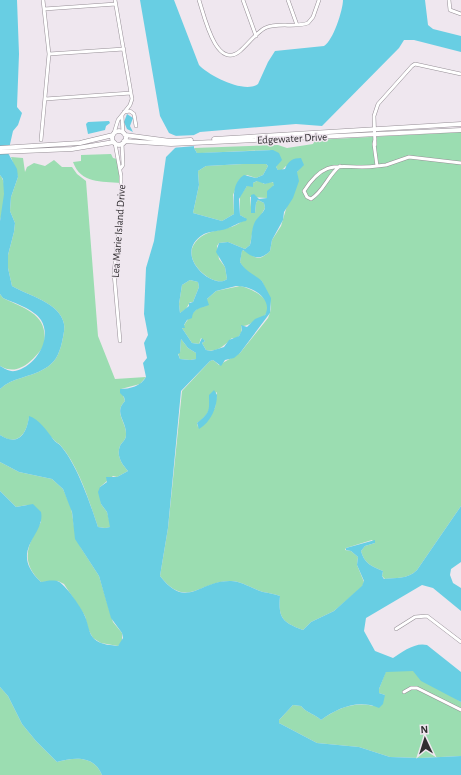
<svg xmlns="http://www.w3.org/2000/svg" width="461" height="775" font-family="'Alegreya Sans',sans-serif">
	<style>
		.green { fill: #9bddb1; fill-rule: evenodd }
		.water { fill: #68cee3; fill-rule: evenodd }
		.pier { fill: #efe7ef }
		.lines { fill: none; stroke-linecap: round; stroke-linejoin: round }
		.minor-casing { stroke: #968f96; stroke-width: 4 }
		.tertiary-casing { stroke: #968f96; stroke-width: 5 }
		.minor { stroke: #fff; stroke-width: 3 }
		.tertiary { stroke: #fff; stroke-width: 4 }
		.labels { text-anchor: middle; stroke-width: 3; stroke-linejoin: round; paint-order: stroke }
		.street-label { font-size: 11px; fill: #312e31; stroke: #efe7ef }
	</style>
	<rect width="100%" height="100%" fill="#efe7ef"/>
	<path class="green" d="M461,132V506L417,570C407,580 396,577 385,579L382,576L383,571C371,566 364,563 361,551L365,546L375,543L372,540L346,548L345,550L351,551L358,557L357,565L364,582L362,587L334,611L311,622L303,630C283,622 278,619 280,596C275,594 269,593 263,592C253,589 241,581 231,581C199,581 187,610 160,576L168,528L182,391L210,361L213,360L219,365L240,353L268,318C275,303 267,294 262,281C254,278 244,270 240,262L242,250C253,252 255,266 270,251L272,240L281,226L297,172L301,167L286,166L282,170H278L276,167L278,163L270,150L202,153H197L194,148L278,145L287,148L313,144L315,140ZM217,392L215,408L198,427L197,423C206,417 213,409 209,398Z
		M111,154L113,158L117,159L121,183C101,181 81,184 73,162L81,161V155Z
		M11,157L23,158L25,172L27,167L34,163L45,166L54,160L62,167H72L77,174L86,181L98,336L115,379L146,377L140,384L121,389L125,401C113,413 127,422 126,435C126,440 122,442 120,446C116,456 122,464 128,471L117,477L113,476L100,487L101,504L107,512L111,527L105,528L98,527C89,501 79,467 61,446C59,443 55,442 54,440C46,431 39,424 29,417C27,434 17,447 0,435V389C13,377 29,378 44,369C55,363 59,355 62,342C63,337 65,330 64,324C60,302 28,296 12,286L8,268V255L14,232L15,223L10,211L11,197L18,177Z
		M243,164H266L268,166L263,175L256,178L247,175L239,180L233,195L234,214L222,221L193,213L199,185L198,171L206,166Z
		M0,175C9,185 3,209 0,221Z
		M257,181H261L264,184L271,182L275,183L267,198L250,197L251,207L255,213L256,203L258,200L264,203L265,208L253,229L250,245L245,249L228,242L219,243L217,246L219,259L225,267L227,279C216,289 184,264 193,246C205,224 231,235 245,218L240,215V196L247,186Z
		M190,280L198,282L199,287L193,302H190L186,309L180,313L179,304L182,285Z
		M240,286C251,288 279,302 264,316C262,318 259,318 256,320C250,324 247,326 241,326C243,332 240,336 235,339L232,338C225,345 217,353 206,350L202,343L205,341L201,338L199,344L192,343L182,328C188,321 194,306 206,306L207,299L216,291Z
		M0,294L3,298C27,310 49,314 44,346C33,360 19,377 0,366Z
		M181,339L188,348L196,353V359L190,360L180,359L178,353H180Z
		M0,462L19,472L52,479L63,489L71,507L74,526L81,548L99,576L113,622L122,633V642L118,646L101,643L93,638L88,629L85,616L64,584L58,581L41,582C19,561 28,544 41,522L27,505L16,507L0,491Z
		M408,670L414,671L461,702V756L420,758L390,757L359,747L317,743L279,723V720L293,705L301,706C308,714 315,714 321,720C336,709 354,701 373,706L385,695L379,693V689L386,671Z
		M0,687L8,696L22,724L36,741L57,762C74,757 94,755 102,775H0Z"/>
	<path class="water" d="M0,0H17L19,54L17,107L22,113L18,125L13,131L8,153L17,169L18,177L11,197L10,211L15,223L14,232L8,255V268L12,286C28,296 60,302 64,324C65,330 63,337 62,342C59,355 55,363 44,369C29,378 13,377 0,389V366C4,368 9,372 15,371C35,367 53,339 41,320C34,309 14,303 3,298L0,294V221L4,194L3,179L0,175Z
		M140,0H174L199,65C209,76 245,94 258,84L268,62L275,51L324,46C333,41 343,10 343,0H425L428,25L433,29L461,36V52L414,40H404L399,48L322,126L296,124L200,132L194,135V148L197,153L273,150L279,153L282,160L276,167L278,170L285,169C288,161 293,158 301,158L304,165L297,172L299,181L293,198L284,212L283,220L272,240L270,251C260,261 253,258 243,250L242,251L240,262C245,271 255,275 262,281L271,298L270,313L240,353L234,358L225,360L221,366L213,360L210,361L181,391L168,528L160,576C187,611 199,580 231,581C241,581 253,589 263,592C269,593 275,594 280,596C278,619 283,622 303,630L311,622L334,611L362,586L364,581L357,565L358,557L351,551L346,550V548L375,540V543L365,546L361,551C364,563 371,566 383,571L382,576L384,579C396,577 407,580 417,570L461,506V562L451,569L450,575L453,583L461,588V611L433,588L422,585L366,618L364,631L375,651L393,658C402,652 415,642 427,645L461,672V702L421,681L413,671L386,672L379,689V693L385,695L383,704L379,708C358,699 338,708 321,720C315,714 308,714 301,706L293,705L279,720V723L317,743L359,747L390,757L420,758L461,756V775H102C94,755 74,757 57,762L36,741L22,724L8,696L0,687V491L16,507L33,504L41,512C46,535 7,550 41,582C46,581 52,580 57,581C64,582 84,611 86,619C89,628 89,636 97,641C103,645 111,645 118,646L123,638L122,633L111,618L99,576L75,539L72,512L63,489L52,479L19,472L0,462V435C18,447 27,434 29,416C39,419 47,431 53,439C55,442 58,443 60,445C77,464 90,503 98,527L105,528L110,527L107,512L101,504L98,492L100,487L107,482L106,477H117L128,471C122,464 116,456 120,446C122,442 126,440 126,435C127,421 113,413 125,401L124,397L120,393V389C130,389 141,386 146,377L143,363L147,358L144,343L148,335L144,314L146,268L154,241L166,157L176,147V136L169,133L160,116ZM243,164H266L268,166L263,175L256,178L244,175C231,183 234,201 234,214L222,221L193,213L199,185L198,171L206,166ZM257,181L265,184L273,182L274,185L267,191V198L259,199L254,194L251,195V213H255L256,203L258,200L264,203L265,208C263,214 256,218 254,224C251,231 252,239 250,245L245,249L228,242L219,243L216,252L225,267L227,279C214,291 170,254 204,234C211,231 219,231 226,229C233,227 238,222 246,221L247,219L240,215L239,199L247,186L253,187V183ZM190,280L198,282L199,287L193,302L189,303V306L180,313L179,304L182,285ZM236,286C251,285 274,299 265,315L255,319L247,327L241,325L242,330L239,336L229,340L224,347L211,351L206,350L202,343L205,341L202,338L199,344L192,343L182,328H185L184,325L187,320L192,318C193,308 202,308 209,305L207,299L216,291ZM181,339L188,348L196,353V359L190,360L180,359L178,354L180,353Z
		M127,114L133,118L130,126L133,132L127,129L124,122Z
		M109,121L110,123L106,126L105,130L88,134L86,124L88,122Z
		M214,390L217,395C217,407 211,422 199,429L197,423C211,412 209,410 209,395Z"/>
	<path class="pier" d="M197,135L196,146L171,148L175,143L173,136Z"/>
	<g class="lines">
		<defs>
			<path id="minor" d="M199,0C204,15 216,71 240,51C248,44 256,33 265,28C278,22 295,28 308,23L313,17L319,0
				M243,0L256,36
				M288,0L297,25
				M449,0L450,10L461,14
				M44,9L116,4
				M49,54L124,49
				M45,99L131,93
				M124,112L130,111L134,114L136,126
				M122,116L123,133
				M114,133L118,120L130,105L132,99L115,0
				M375,139L374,144L377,166L386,165L409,157L461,163
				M41,140L49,54L43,0
				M115,143L121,176V209L114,273L120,341
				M375,145L374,116L378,104L412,66L415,64L461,74
				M340,166C328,175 324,191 311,199L307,197L304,191C328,154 343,171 377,166
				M121,168L123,165L122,143
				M396,629L415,617L427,616L461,642
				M404,692L411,688H417L461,710"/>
			<path id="tertiary" d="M112 138a7 7 0 1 1 14 0a7 7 0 1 1-14 0Z
				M125,135L170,141L191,140
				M214,139L461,124
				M124,141L171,144L461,130
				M0,148L80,143L113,135
				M0,152L72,149L114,142"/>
		</defs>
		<use href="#minor" class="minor-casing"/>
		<use href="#tertiary" class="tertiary-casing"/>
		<use href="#minor" class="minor"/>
		<use href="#tertiary" class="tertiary"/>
	</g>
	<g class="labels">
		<g class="street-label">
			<text transform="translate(292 138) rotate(-3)" y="4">Edgewater Drive</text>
			<text transform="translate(118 231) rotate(-86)" y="4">Lea Marie Island Drive</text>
		</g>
	</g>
	<g transform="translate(425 739) rotate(356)" stroke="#efe7ef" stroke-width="3" paint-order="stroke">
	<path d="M0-3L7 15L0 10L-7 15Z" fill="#312e31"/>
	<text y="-6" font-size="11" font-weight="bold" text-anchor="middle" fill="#312e31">N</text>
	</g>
</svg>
